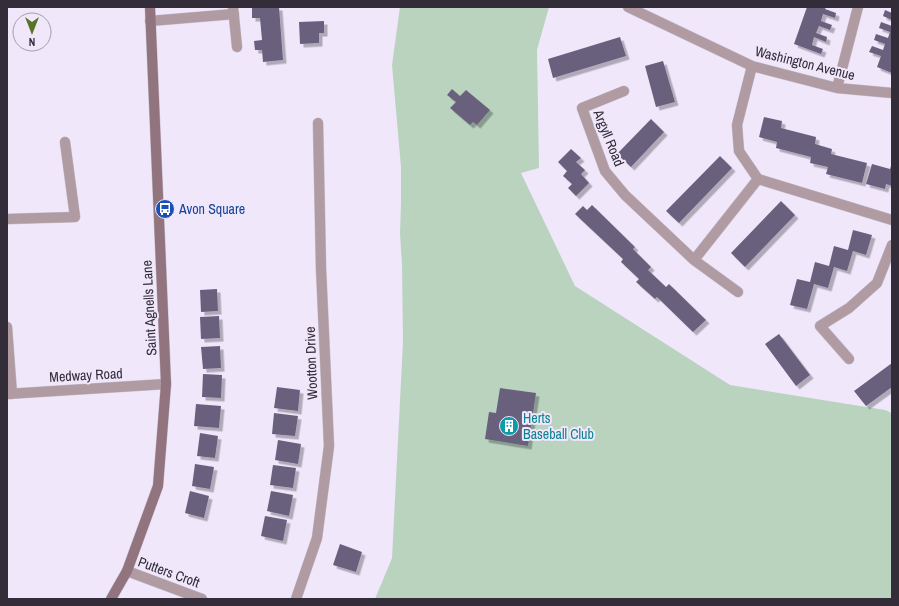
<svg xmlns="http://www.w3.org/2000/svg" width="899" height="606" font-family="'Archivo Narrow',sans-serif">
	<style>
		.green { fill: #b9d3bf }
		.building { fill: #69617e; filter: url(#shadow) }
		.lines { fill: none; stroke-linecap: round; stroke-linejoin: round }
		.street-casing { stroke: #cac2d4; stroke-width: 11 }
		.secondary-casing { stroke: #cac2d4; stroke-width: 11 }
		.street { stroke: #af9ba1; stroke-width: 10 }
		.secondary { stroke: #91747d; stroke-width: 10 }
		.labels { text-anchor: middle; stroke-width: 4; stroke-linejoin: round; paint-order: stroke }
		.street-label { font-size: 14px; fill: #332d39; stroke: #f0e7fb }
		.transit-label { font-size: 14px; fill: #164399; stroke: #f0e7fb; text-anchor: start }
		.culture-label { font-size: 14px; fill: #0d838f; stroke: #f0e7fb; text-anchor: start }
	</style>
	<defs>
		<filter id="shadow"><feDropShadow dx="3.5" dy="3.5" stdDeviation="0" flood-color="#0004"/></filter>
	</defs>
	<rect width="100%" height="100%" fill="#f0e7fb"/>
	<path class="green" d="M400,7H549L537,50L539,168L521,173L575,286L730,385L885,410L892,413V599H375L392,558L403,342L402,264L400,234L401,203V167L392,65Z"/>
	<path class="building" d="M260,7H279L283,60L263,62L262,50H255L254,41L262,40L260,18H252V8H260Z
		M807,7H826L825,9L836,13L835,18L823,14L821,21L832,25L830,30L819,26L816,33L827,37L826,42L814,37L812,45L823,49L821,54L794,44Z
		M885,10L892,13V20L883,16Z
		M324,21V33H319V43L300,44L299,22Z
		M881,22L892,26V73L877,67L881,56L869,52L872,46L883,50L885,44L874,40L876,34L888,38L890,32L879,28Z
		M620,37L626,56L553,78L548,59Z
		M663,61L675,102L656,107L645,66Z
		M452,89L460,96L466,90L490,110L477,125L473,122L470,125L450,108L456,102L447,95Z
		M764,117L782,121L781,128L816,137L815,144L832,149L831,154L867,163L862,183L826,174L828,167L810,163L811,157L776,148L777,142L759,137Z
		M651,119L664,132L631,167L617,154Z
		M571,149L581,158L576,162L585,170L581,174L589,183L576,196L568,188L572,184L563,176L567,171L558,162Z
		M720,156L732,168L679,223L666,211Z
		M892,163V186L886,184L885,189L866,184L872,164L890,169Z
		M781,201L795,215L745,267L731,253Z
		M592,205L635,247L633,249L651,267L648,270L666,287L669,284L706,320L693,332L657,297L655,299L636,282L639,279L621,262L623,259L575,214L583,206L587,210Z
		M853,230L872,235L866,255L853,251L847,271L834,267L828,288L814,284L807,309L790,305L797,279L810,282L815,262L829,266L834,246L848,250Z
		M217,289L218,311L201,312L200,290Z
		M219,316L220,338L201,339L200,317Z
		M779,334L810,375L796,386L765,344Z
		M220,346L221,368L203,369L201,347Z
		M892,363V387L866,406L854,391Z
		M203,374L222,375L221,398L202,397Z
		M277,387L300,390L298,411L274,408Z
		M500,388L536,393L528,446L485,439L489,412L496,413Z
		M196,404L221,406L219,428L194,426Z
		M274,413L298,416L295,436L272,434Z
		M200,433L218,436L215,458L197,456Z
		M278,440L301,444L298,464L275,460Z
		M195,464L214,467L210,489L192,486Z
		M273,465L296,468L293,488L270,485Z
		M190,491L209,496L204,518L185,513Z
		M271,491L293,495L289,516L267,511Z
		M265,516L287,520L283,541L261,536Z
		M340,544L362,552L356,572L333,565Z"/>
	<g class="lines">
		<defs>
			<path id="street" d="M233,7L237,47
				M628,7L752,66L837,88L892,93
				M150,21L234,14
				M752,66L737,125L739,151L758,179L892,220
				M837,88L858,7
				M624,91L582,108L605,171L625,195L694,260L738,292
				M7,219L75,217L65,142
				M694,260L758,179
				M7,327L12,394
				M849,359L820,326L849,308L877,283L892,245
				M7,394L166,384
				M127,571L202,599
				M296,599L317,538L329,446L321,268L318,123"/>
			<path id="secondary" d="M111,599L127,571L158,486L166,384L150,7"/>
		</defs>
		<use href="#street" class="street-casing"/>
		<use href="#secondary" class="secondary-casing"/>
		<use href="#street" class="street"/>
		<use href="#secondary" class="secondary"/>
	</g>
	<defs>
		<symbol id="bus-disc" viewBox="-11 -11 22 22"><circle r="9.5" fill="#1a4fb4" stroke="#f0e7fb"/><path d="M-5-6H5V4H4V6H2V4H-2V6H-4V4H-5ZM-3.5-4V0h7V-4ZM-3.5 1.2v1.5H-2V1.2ZM2 1.2v1.5H3.5V1.2Z" fill="#fff"/></symbol>
		<symbol id="building-disc" viewBox="-11 -11 22 22"><circle r="9.5" fill="#0f9aa8" stroke="#f0e7fb"/><path d="M-4-6H4V6H1V3H-1V6H-4ZM-2.5-4.3h1.7v1.8h-1.7ZM.8-4.3h1.7v1.8H.8ZM-2.5-1h1.7V.8h-1.7ZM.8-1h1.7V.8H.8Z" fill="#fff"/></symbol>
	</defs>
	<g fill-rule="evenodd">
		<use href="#bus-disc" x="154" y="198" width="22" height="22"/>
		<use href="#building-disc" x="498" y="415" width="22" height="22"/>
	</g>
	<g class="labels">
		<g class="street-label">
			<text transform="translate(805 63) rotate(14)" y="5">Washington Avenue</text>
			<text transform="translate(609 138) rotate(68)" y="5">Argyll Road</text>
			<text transform="translate(149 308) rotate(-93)" y="5">Saint Agnells Lane</text>
			<text transform="translate(311 363) rotate(-92)" y="5">Wootton Drive</text>
			<text transform="translate(86 375) rotate(-3)" y="5">Medway Road</text>
			<text transform="translate(169 572) rotate(20)" y="5">Putters Croft</text>
		</g>
		<g class="transit-label">
			<text x="179" y="214">Avon Square</text>
		</g>
		<g class="culture-label">
			<text x="523" y="423">Herts<tspan x="523" dy="16">Baseball Club</tspan></text>
		</g>
	</g>
	<rect width="899" height="606" fill="none" stroke="#332d39" stroke-width="16"/>
	<g transform="translate(32 32) rotate(180)"><circle r="19" fill="#f0e7fb" stroke="#a49dad"/>
	<path d="M0-3L7 15L0 10L-7 15Z" fill="#577429"/>
	<text y="-6" font-size="11" font-weight="bold" text-anchor="middle" fill="#332d39">N</text>
	</g>
</svg>
